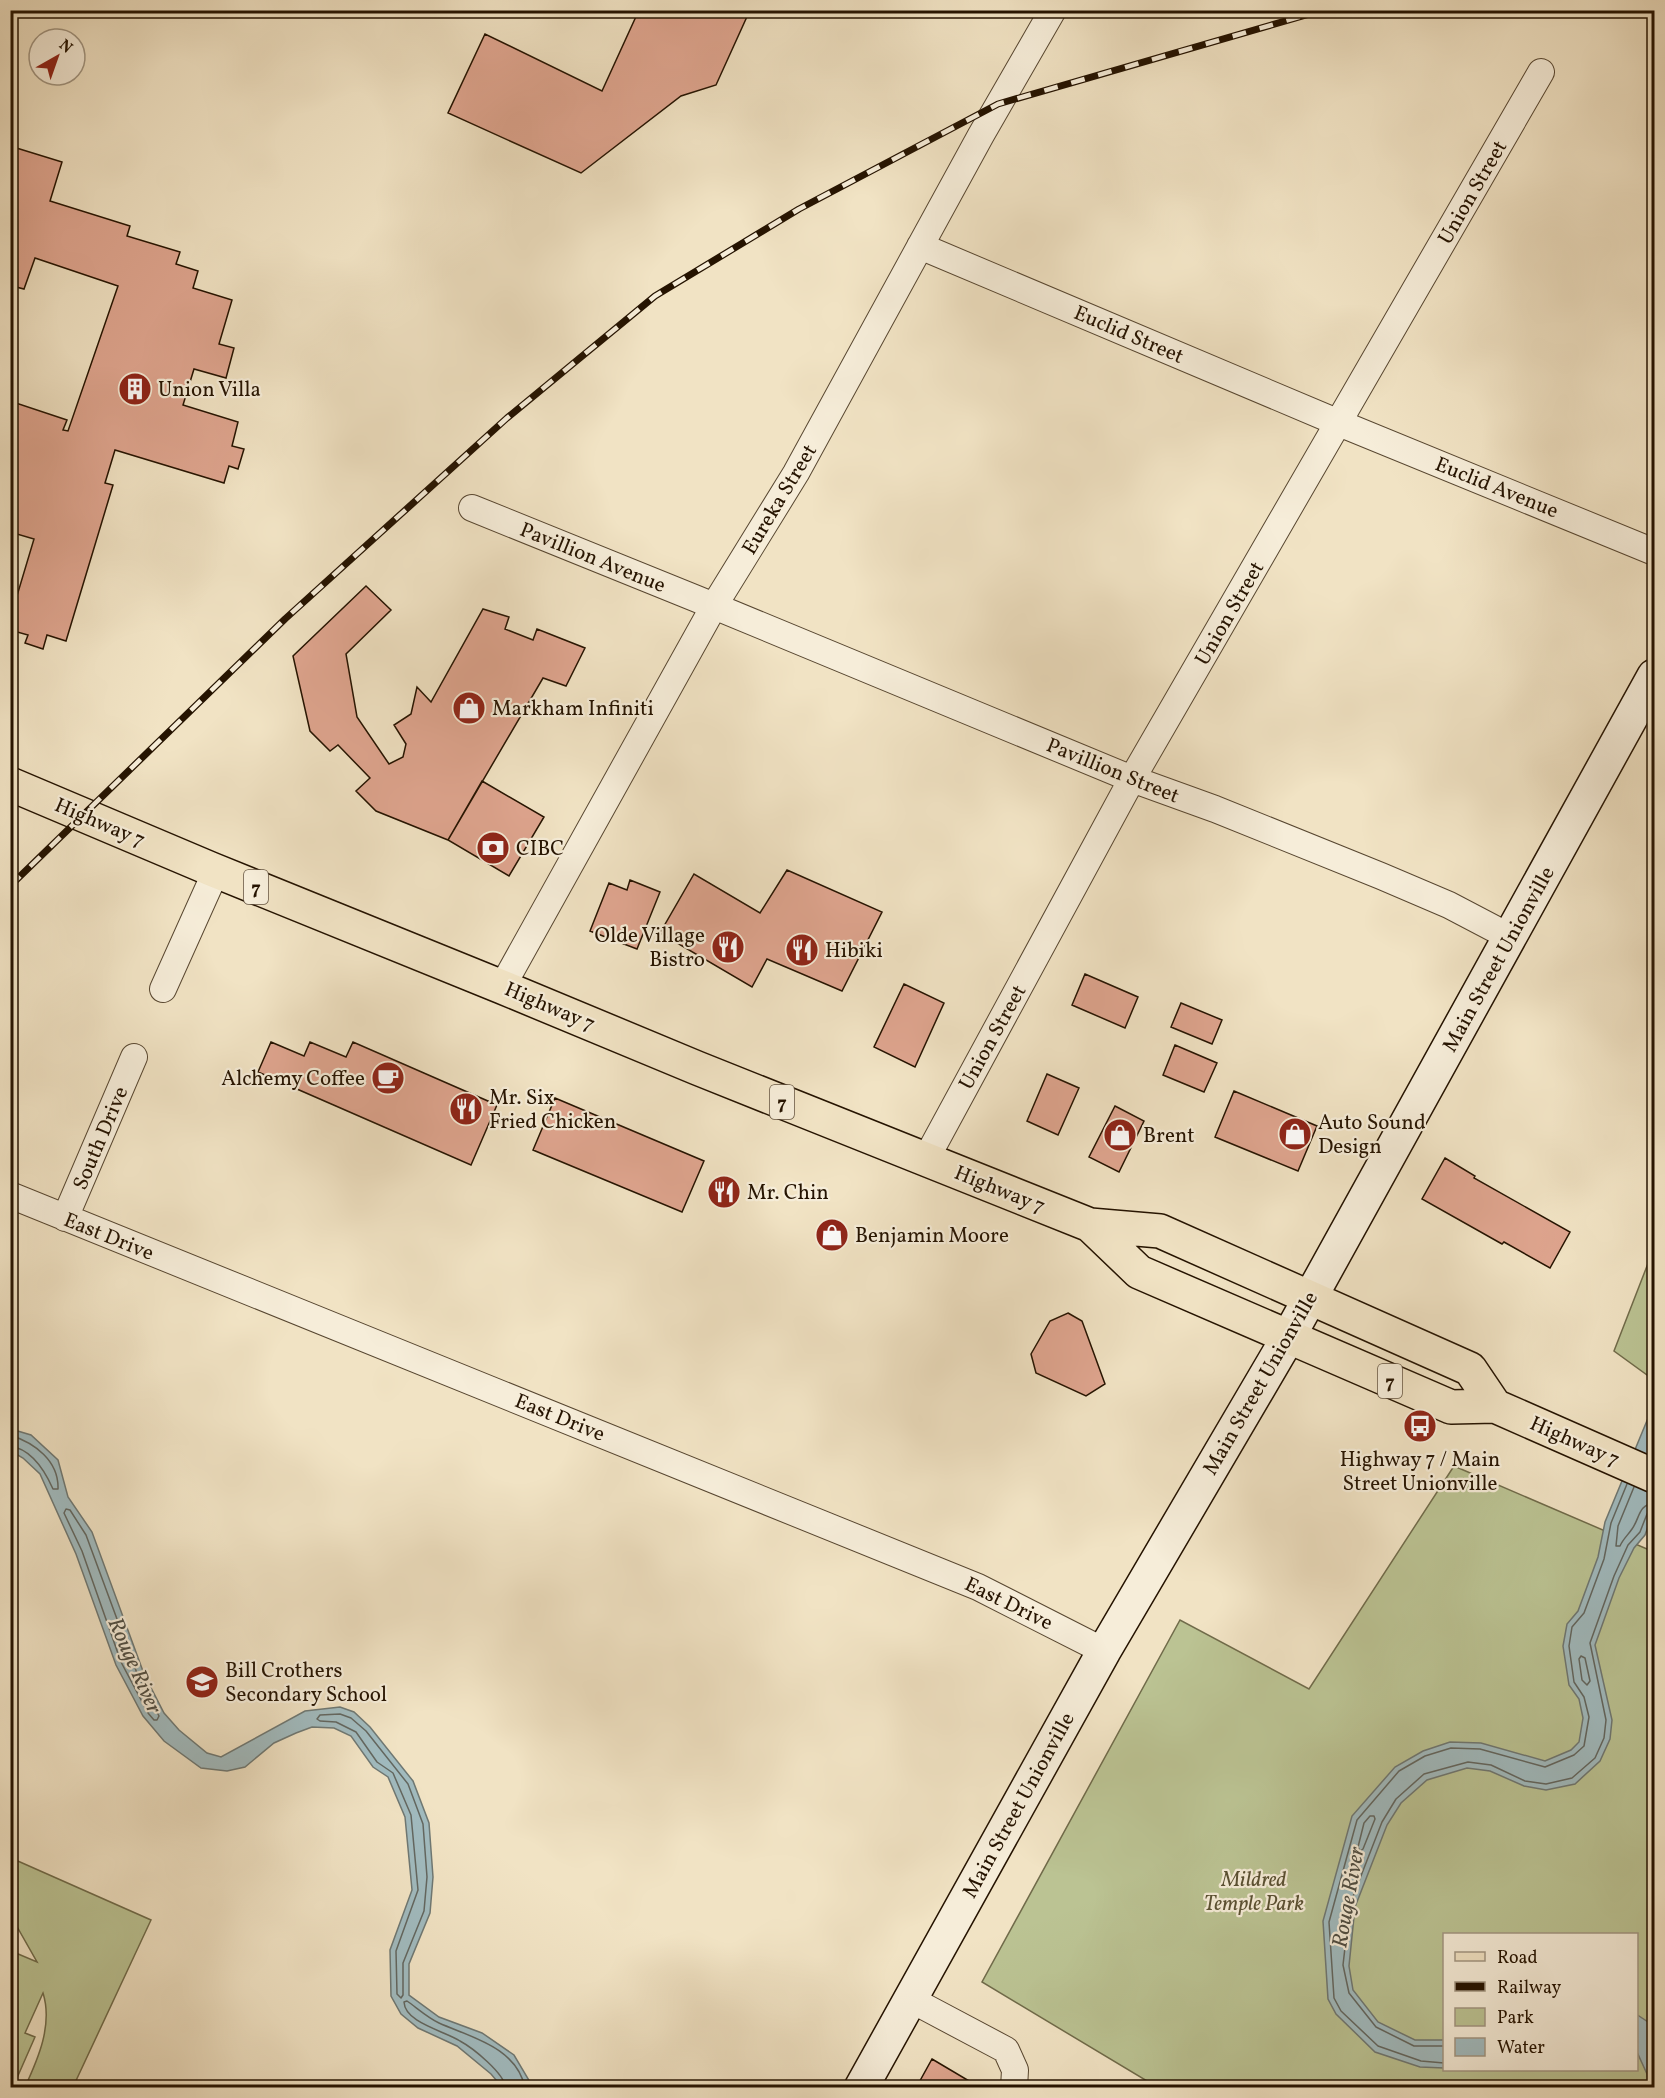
<svg xmlns="http://www.w3.org/2000/svg" width="1665" height="2098" font-family="Vollkorn,serif">
	<style>
		.green { fill: #bbc393; stroke: #706b4a; stroke-width: 1.5; fill-rule: evenodd }
		.water { fill: #a1bbbf; stroke: #6f7873; stroke-width: 1.5 }
		.lines { fill: none; stroke-linecap: round; stroke-linejoin: round }
		.shore { stroke: #636760; stroke-width: 1.5 }
		.building { fill: #dfa58f; stroke: #251300; stroke-width: 1.5 }
		.minor-casing { stroke: #584731; stroke-width: 28 }
		.secondary-casing { stroke: #251300; stroke-width: 36 }
		.primary-casing { stroke: #251300; stroke-width: 36 }
		.minor { stroke: #f6edd9; stroke-width: 26 }
		.secondary { stroke: #f6edd9; stroke-width: 33 }
		.primary { stroke: #f1e3c4; stroke-width: 33 }
		.rail-casing { stroke: #251300; stroke-width: 7 }
		.rail { stroke: #f6edd9; stroke-width: 4.5; stroke-dasharray: 14; stroke-linecap: butt }
		.labels { text-anchor: middle; stroke-width: 4.5; stroke-linejoin: round; paint-order: stroke }
		.shield { fill: #f6edd9; stroke: #645441; stroke-width: 1.5 }
		.shield-label { font-size: 20px; font-weight: bold; fill: #251300 }
		.street-label { font-size: 21px; fill: #251300; stroke: #f6edd9 }
		.poi-label { font-size: 21px; fill: #251300; stroke: #f6edd9; text-anchor: start }
		.park-label { font-size: 21px; font-style: italic; fill: #5a5133; stroke: #f6edd9 }
		.water-label { font-size: 22px; font-style: italic; fill: #504e43; stroke: #f6edd9 }
	</style>
	<rect width="100%" height="100%" fill="#f1e3c4"/>
	<filter id="stains"><feTurbulence type="fractalNoise" baseFrequency=".00333" numOctaves="4"/><feColorMatrix values="0 0 0 0 .2 0 0 0 0 .09 0 0 0 0 .02 0 0 0 .5 -.17"/></filter>
	<radialGradient id="worn" r=".72"><stop offset=".6" stop-color="#630" stop-opacity="0"/><stop offset="1" stop-color="#630" stop-opacity=".3"/></radialGradient>
	<path class="green" d="M1654,1248V1380L1614,1351Z
		M1454,1466L1654,1552V2087H1157L982,1982L1180,1620L1309,1689ZM1444,1934H1636V2070H1444Z
		M11,1858L151,1920L73,2087H25C38,2059 53,2025 43,1993L25,2033L35,2037L13,2087H11V1951L37,1962L16,1925L11,1920Z"/>
	<path class="water" d="M1654,1409V1510L1645,1535L1634,1548L1619,1578L1595,1645L1612,1720L1610,1739L1600,1761L1575,1784L1546,1790L1524,1786L1490,1771L1467,1768L1427,1780L1401,1803L1387,1825L1355,1907L1349,1966L1353,1990L1378,2022L1415,2040H1444V2068L1420,2067L1375,2052L1336,2014L1328,1999L1323,1921L1352,1816L1395,1767L1423,1751L1450,1742L1481,1743L1545,1761L1571,1750L1579,1742L1583,1718L1579,1699L1569,1685L1563,1646L1567,1624L1578,1611L1598,1557L1605,1522L1651,1411Z
		M11,1429L31,1435L58,1460L68,1497L92,1532L144,1674L164,1713L179,1730L207,1753L221,1757L305,1711L340,1707L354,1712L370,1727L413,1781L429,1823L433,1877L430,1913L409,1964V1995L439,2017L482,2033L514,2055L530,2082L531,2087H502L491,2074L457,2046L418,2028L401,2014L391,1996L390,1950L412,1890L405,1817L388,1777L373,1767L351,1736L334,1728L312,1727L296,1733L274,1743L245,1767L227,1771L201,1768L164,1741L143,1716L116,1665L76,1554L40,1474L23,1458L11,1451Z
		M1636,2014L1648,2022L1654,2032V2087H1648L1647,2074L1637,2052Z"/>
	<g class="lines">
		<path class="shore" d="M10,1435C35,1443 59,1461 58,1489H53C45,1471 32,1449 10,1446
			M1634,1487L1618,1526L1616,1546H1620C1623,1539 1628,1535 1632,1529C1640,1518 1638,1505 1654,1503
			M66,1509L70,1510L86,1535L138,1676L159,1716L157,1720H154L148,1713L121,1662L82,1551L64,1513Z
			M1581,1656L1585,1658L1590,1681L1587,1685L1582,1680L1579,1659Z
			M340,1714L351,1718L366,1731L408,1784L423,1824L427,1877L424,1911L403,1963V1995L401,1998L397,1994L396,1951L418,1890L411,1815L393,1773L377,1762L356,1732L336,1722L320,1721L317,1719L320,1715Z
			M1370,1816H1374L1375,1819L1363,1849L1360,1851L1358,1847L1364,1823Z
			M1444,2046H1414L1376,2027L1349,1993L1343,1965L1350,1904L1382,1822L1396,1799L1424,1774L1468,1762L1491,1765L1525,1781L1546,1784L1572,1778L1595,1758L1604,1738L1606,1720L1590,1643L1614,1576L1628,1545L1640,1532L1647,1514L1654,1511
			M1444,2063L1421,2061L1378,2046L1341,2011L1334,1998L1329,1922L1357,1820L1399,1771L1425,1756L1451,1748L1480,1749L1545,1767L1574,1755L1584,1746L1589,1717L1584,1697L1574,1682L1569,1646L1572,1627L1584,1613L1604,1559L1611,1523L1627,1484
			M506,2088C504,2073 473,2048 460,2041C445,2031 405,2023 404,2002L407,2001C417,2008 428,2018 439,2023C470,2037 517,2047 525,2088"/>
	</g>
	<path class="building" d="M639,10H750L716,85L681,96L581,173L448,113L485,34L602,91Z
		M10,146L62,162L50,201L130,226L127,236L180,252L176,264L198,271L193,288L232,300L219,344L234,348L226,378L194,369L183,405L238,422L232,446L244,449L238,469L229,466L224,483L115,450L105,483L113,485L66,641L47,635L43,649L25,643L28,635L10,630V619L34,539L10,532V401L67,420L63,430L68,431L118,286L35,258L24,289L16,287L10,302Z
		M10,309L17,311L10,329Z
		M366,586L391,610L346,654L357,717L389,764L403,757L406,744L394,725L411,714L417,687L431,702L483,609L509,617L505,629L533,640L537,629L585,648L566,686L543,678L448,840L376,811L356,791L370,778L338,745L330,751L310,731L293,656Z
		M482,781L544,817L509,876L448,840Z
		M787,870L882,912L842,991L767,959L752,987L660,933L694,874L760,913Z
		M630,880L660,892L637,949L590,931L609,883L627,890Z
		M1085,974L1138,997L1125,1028L1072,1005Z
		M904,984L944,1003L915,1067L874,1047Z
		M1181,1003L1222,1020L1212,1044L1171,1027Z
		M271,1042L304,1056L310,1042L346,1057L353,1042L497,1105L471,1165L258,1072Z
		M1175,1045L1217,1063L1204,1092L1163,1075Z
		M1047,1074L1079,1088L1058,1135L1027,1121Z
		M1234,1091L1317,1126L1298,1171L1215,1137Z
		M555,1098L704,1161L682,1212L533,1150Z
		M1115,1106L1144,1121L1119,1172L1089,1157Z
		M1445,1158L1475,1176L1474,1178L1570,1232L1550,1268L1504,1242L1502,1244L1422,1199Z
		M1068,1313L1082,1321L1105,1384L1086,1396L1036,1373L1031,1354L1050,1321Z
		M932,2059L981,2088H916Z"/>
	<g class="lines">
		<defs>
			<path id="minor" d="M920,246L1339,423L1654,552
				M472,508L697,599L1132,779L1215,809L1381,876L1449,905L1510,937
				M502,987L714,606L796,473L981,135L1053,10
				M163,989L216,871
				M926,1159L1132,779L1541,72
				M10,1195L978,1587L1104,1651
				M65,1218L134,1057
				M910,1999L1006,2050L1015,2070L1014,2088"/>
			<path id="secondary" d="M861,2088L1104,1651L1289,1336L1654,676"/>
			<path id="primary" d="M10,784L211,869L502,987L697,1068L1090,1225L1160,1231L1470,1369L1495,1406
				M1090,1225L1139,1272L1451,1407L1495,1406L1654,1476"/>
		</defs>
		<use href="#minor" class="minor-casing"/>
		<use href="#secondary" class="secondary-casing"/>
		<use href="#primary" class="primary-casing"/>
		<use href="#minor" class="minor"/>
		<use href="#secondary" class="secondary"/>
		<use href="#primary" class="primary"/>
		<defs>
			<path id="rail" d="M10,886L285,619L507,418L655,296L799,209L998,104L1313,13L1339,10"/>
		</defs>
		<use href="#rail" class="rail-casing"/>
		<use href="#rail" class="rail"/>
	</g>
	<defs>
		<symbol id="building-disc" viewBox="-11 -11 22 22"><circle r="9.5" fill="#8f2418" stroke="#f6edd9"/><path d="M-4-6H4V6H1V3H-1V6H-4ZM-2.5-4.3h1.7v1.8h-1.7ZM.8-4.3h1.7v1.8H.8ZM-2.5-1h1.7V.8h-1.7ZM.8-1h1.7V.8H.8Z" fill="#fff"/></symbol>
		<symbol id="shop-disc" viewBox="-11 -11 22 22"><circle r="9.5" fill="#8f2418" stroke="#f6edd9"/><path d="M-5-2.5h2.3a2.7 3.5 0 0 1 5.4 0H5L5.5 6h-11ZM-1.5-2.5h3a1.5 2.3 0 0 0-3 0Z" fill="#fff"/></symbol>
		<symbol id="bank-disc" viewBox="-11 -11 22 22"><circle r="9.5" fill="#8f2418" stroke="#f6edd9"/><path d="M-6-4H6V4H-6ZM0-2.3a2.3 2.3 0 1 0 0 4.6a2.3 2.3 0 1 0 0-4.6Z" fill="#fff"/></symbol>
		<symbol id="restaurant-disc" viewBox="-11 -11 22 22"><circle r="9.5" fill="#8f2418" stroke="#f6edd9"/><path d="M-5-6h1v4h1v-4h1v4h1v-4h1v5L-1.5 .5V6h-2V.5L-5-1ZM5-6V6H3V1.5H1.5Q1.5-4 5-6Z" fill="#fff"/></symbol>
		<symbol id="cafe-disc" viewBox="-11 -11 22 22"><circle r="9.5" fill="#8f2418" stroke="#f6edd9"/><path d="M-5.5-4.5H6V0H3Q3 3.5 0 3.5H-2.5Q-5.5 3.5-5.5 0ZM3-3.2v2h1.7v-2ZM-6 4.5H4V6H-6Z" fill="#fff"/></symbol>
		<symbol id="bus-disc" viewBox="-11 -11 22 22"><circle r="9.5" fill="#8f2418" stroke="#f6edd9"/><path d="M-5-6H5V4H4V6H2V4H-2V6H-4V4H-5ZM-3.5-4V0h7V-4ZM-3.5 1.2v1.5H-2V1.2ZM2 1.2v1.5H3.5V1.2Z" fill="#fff"/></symbol>
		<symbol id="school-disc" viewBox="-11 -11 22 22"><circle r="9.5" fill="#8f2418" stroke="#f6edd9"/><path d="M0-5L7-2L0 1L-7-2ZM-4 1L0 2.5L4 1V4Q0 6-4 4Z" fill="#fff"/></symbol>
	</defs>
	<g fill-rule="evenodd">
		<use href="#building-disc" x="116" y="370" width="38" height="38"/>
		<use href="#shop-disc" x="450" y="689" width="38" height="38"/>
		<use href="#bank-disc" x="474" y="829" width="38" height="38"/>
		<use href="#restaurant-disc" x="709" y="928" width="38" height="38"/>
		<use href="#restaurant-disc" x="783" y="931" width="38" height="38"/>
		<use href="#cafe-disc" x="369" y="1059" width="38" height="38"/>
		<use href="#restaurant-disc" x="447" y="1090" width="38" height="38"/>
		<use href="#shop-disc" x="1276" y="1115" width="38" height="38"/>
		<use href="#shop-disc" x="1101" y="1116" width="38" height="38"/>
		<use href="#restaurant-disc" x="705" y="1173" width="38" height="38"/>
		<use href="#shop-disc" x="813" y="1216" width="38" height="38"/>
		<use href="#bus-disc" x="1401" y="1407" width="38" height="38"/>
		<use href="#school-disc" x="183" y="1663" width="38" height="38"/>
	</g>
	<g class="labels">
		<g class="shield">
			<rect x="244" y="870" width="24" height="34" rx="4.5"/>
			<rect x="770" y="1085" width="24" height="34" rx="4.5"/>
			<rect x="1378" y="1364" width="24" height="34" rx="4.5"/>
		</g>
		<g class="shield-label">
			<text x="256" y="894">7</text>
			<text x="782" y="1109">7</text>
			<text x="1390" y="1388">7</text>
		</g>
		<g class="street-label">
			<text transform="translate(1472 192) rotate(-60)" y="7">Union Street</text>
			<text transform="translate(1129 334) rotate(23)" y="7">Euclid Street</text>
			<text transform="translate(1497 487) rotate(22)" y="7">Euclid Avenue</text>
			<text transform="translate(779 499) rotate(-59)" y="7">Eureka Street</text>
			<text transform="translate(593 557) rotate(22)" y="7">Pavillion Avenue</text>
			<text transform="translate(1229 613) rotate(-60)" y="7">Union Street</text>
			<text transform="translate(1113 770) rotate(22)" y="7">Pavillion Street</text>
			<text transform="translate(100 822) rotate(23)" y="7">Highway 7</text>
			<text transform="translate(1498 959) rotate(-61)" y="7">Main Street Unionville</text>
			<text transform="translate(550 1006) rotate(23)" y="7">Highway 7</text>
			<text transform="translate(992 1037) rotate(-61)" y="7">Union Street</text>
			<text transform="translate(100 1138) rotate(-67)" y="7">South Drive</text>
			<text transform="translate(1000 1189) rotate(22)" y="7">Highway 7</text>
			<text transform="translate(109 1236) rotate(22)" y="7">East Drive</text>
			<text transform="translate(1260 1383) rotate(-60)" y="7">Main Street Unionville</text>
			<text transform="translate(560 1417) rotate(22)" y="7">East Drive</text>
			<text transform="translate(1575 1441) rotate(24)" y="7">Highway 7</text>
			<text transform="translate(1009 1603) rotate(26)" y="7">East Drive</text>
			<text transform="translate(1018 1805) rotate(-61)" y="7">Main Street Unionville</text>
		</g>
		<g class="poi-label">
			<text x="158" y="396">Union Villa</text>
			<text x="492" y="715">Markham Infiniti</text>
			<text x="516" y="855">CIBC</text>
			<text x="705" y="942" text-anchor="end">Olde Village<tspan x="705" dy="24">Bistro</tspan></text>
			<text x="825" y="957">Hibiki</text>
			<text x="365" y="1085" text-anchor="end">Alchemy Coffee</text>
			<text x="489" y="1104">Mr. Six<tspan x="489" dy="24">Fried Chicken</tspan></text>
			<text x="1318" y="1129">Auto Sound<tspan x="1318" dy="24">Design</tspan></text>
			<text x="1143" y="1142">Brent</text>
			<text x="747" y="1199">Mr. Chin</text>
			<text x="855" y="1242">Benjamin Moore</text>
			<text x="1420" y="1466" text-anchor="middle">Highway 7 / Main<tspan x="1420" dy="24">Street Unionville</tspan></text>
			<text x="225" y="1677">Bill Crothers<tspan x="225" dy="24">Secondary School</tspan></text>
		</g>
		<g class="park-label">
			<text x="1254" y="1886">Mildred<tspan x="1254" dy="24">Temple Park</tspan></text>
		</g>
		<g class="water-label">
			<text transform="translate(136 1665) rotate(66)" y="8">Rouge River</text>
			<text transform="translate(1347 1897) rotate(-80)" y="8">Rouge River</text>
		</g>
	</g>
	<rect width="1665" height="2098" fill="none" stroke="#f1e3c4" stroke-width="36"/>
	<rect x="12" y="12" width="1641" height="2074" fill="none" stroke="#251300" stroke-width="3"/>
	<rect x="18" y="18" width="1629" height="2062" fill="none" stroke="#251300" stroke-width="1.5"/>
	<rect x="1443" y="1933" width="195" height="138" fill="#f6edd9" stroke="#a29682" stroke-width="1.5"/>
	<rect x="1455" y="1952" width="30" height="9" fill="#f1e3c4" stroke="#a29682" stroke-width="1.5"/>
	<text x="1497" y="1963" font-size="18" fill="#251300">Road</text>
	<rect x="1455" y="1982" width="30" height="9" fill="#251300" stroke="#a29682" stroke-width="1.5"/>
	<text x="1497" y="1993" font-size="18" fill="#251300">Railway</text>
	<rect x="1455" y="2008" width="30" height="18" fill="#bbc393" stroke="#a29682" stroke-width="1.5"/>
	<text x="1497" y="2023" font-size="18" fill="#251300">Park</text>
	<rect x="1455" y="2038" width="30" height="18" fill="#a1bbbf" stroke="#a29682" stroke-width="1.5"/>
	<text x="1497" y="2053" font-size="18" fill="#251300">Water</text>
	<g transform="translate(57 57) rotate(40)"><circle r="28" fill="#f6edd9" stroke="#a29682" stroke-width="1.5"/>
	<path d="M0-4.5L10 22L0 15L-10 22Z" fill="#8f2418"/>
	<text y="-9" font-size="16" font-weight="bold" text-anchor="middle" fill="#251300">N</text>
	</g>
	<rect width="100%" height="100%" filter="url(#stains)"/>
	<rect width="100%" height="100%" fill="url(#worn)"/>
</svg>
